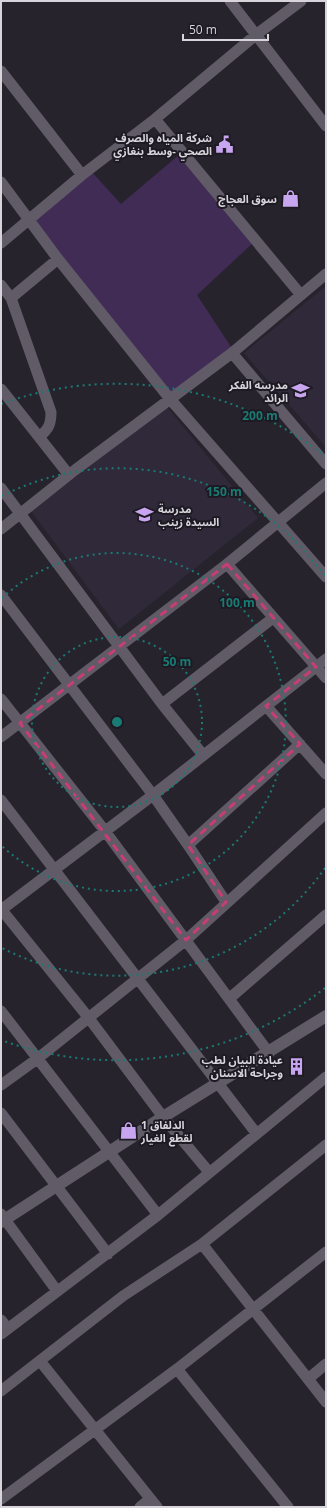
<svg xmlns="http://www.w3.org/2000/svg" width="327" height="1508" font-family="'Open Sans','Noto Sans Arabic',sans-serif">
	<style>
		.built { fill: #302939 }
		.green { fill: #402c55 }
		.lines { fill: none; stroke-linecap: round; stroke-linejoin: round }
		.minor { stroke: #605b66; stroke-width: 11 }
		.tertiary { stroke: #605b66; stroke-width: 12 }
		.marked { fill: none; stroke: #c63e75; stroke-width: 3; stroke-dasharray: 8 5; stroke-linejoin: round }
		.ring { fill: none; stroke: #197b73; stroke-width: 2; stroke-dasharray: 2 4 }
		.labels { text-anchor: middle; stroke-width: 4; stroke-linejoin: round; paint-order: stroke }
		.poi-label { font-size: 11px; font-weight: bold; fill: #d7d4db; stroke: #1e1a23; text-anchor: end }
		.centre { fill: #197b73; stroke: #1e1a23; stroke-width: 2 }
		.ring-label { font-size: 12px; text-anchor: middle; font-weight: bold; fill: #197b73; stroke: #1e1a23; stroke-width: 4; stroke-linejoin: round; paint-order: stroke }
	</style>
	<rect width="100%" height="100%" fill="#27232d"/>
	<path class="built" d="M326,286V447L244,353Z
		M167,407L258,518L119,629L31,511Z"/>
	<path class="green" d="M180,154L255,241L197,295L233,350L170,399L30,219L90,170L121,204Z"/>
	<g class="lines">
		<path class="minor" d="M230,1L326,126
			M1,71L82,175
			M155,119L301,295
			M1,182L58,259L170,399L326,577
			M1,243L82,175L155,119L257,34L301,1
			M1,285L11,298L51,412C51,424 49,429 39,437
			M11,298L58,259
			M232,353L326,464
			M1,389L69,475
			M1,488L162,704L203,755
			M1,529L75,470L232,353L326,274
			M227,564L326,678
			M1,595L153,795L188,845
			M1,699L105,831L269,1053
			M162,704L273,618
			M266,706L326,774
			M1,737L227,564L326,483
			M1,800L256,1133
			M226,902L188,845L300,744
			M1,909L88,1017L163,1117L209,1172
			M1,910L153,795L326,659
			M230,998L326,915
			M1,1011L158,1215
			M1,1085L37,1059L186,940L326,813
			M1,1113L108,1254
			M1,1214L57,1291
			M202,1244L326,1145
			M1,1320L8,1329
			M1,1334L158,1215L326,1077
			M40,1361L157,1507
			M177,1369L288,1507
			M308,1379L326,1364
			M1,1391L123,1296L202,1244L326,1402
			M1,1499L177,1369L326,1252
			M140,1507L150,1499"/>
		<path class="tertiary" d="M1,1222L163,1117L326,1016"/>
	</g>
	<path class="marked" d="M227,564L316,667L266,706L300,744L188,845L226,902L186,940L20,723Z"/>
	<g class="ring">
		<circle cx="117" cy="722" r="85"/>
		<path d="M2 598A169 169 0 1 1 2 846"/>
		<path d="M325 868A254 254 0 0 1 2 948M2 496A254 254 0 0 1 325 576"/>
		<path d="M325 988A338 338 0 0 1 1 1040M1 404A338 338 0 0 1 325 456"/>
	</g>
	<defs>
		<symbol id="civic-bare" viewBox="-9 -9 18 18"><path d="M-.6-6.5H3V-4.5H.6V-3L4-1V1h2V6H-6V1h2V-1L-.6-3ZM-1.2 2.5V6h2.4V2.5Z" fill="#c8a6ef" stroke="#1e1a23" stroke-width="2.5" paint-order="stroke"/></symbol>
		<symbol id="shop-bare" viewBox="-9 -9 18 18"><path d="M-5-2.5h2.3a2.7 3.5 0 0 1 5.4 0H5L5.5 6h-11ZM-1.5-2.5h3a1.5 2.3 0 0 0-3 0Z" fill="#c8a6ef" stroke="#1e1a23" stroke-width="2.5" paint-order="stroke"/></symbol>
		<symbol id="school-bare" viewBox="-9 -9 18 18"><path d="M0-5L7-2L0 1L-7-2ZM-4 1L0 2.5L4 1V4Q0 6-4 4Z" fill="#c8a6ef" stroke="#1e1a23" stroke-width="2.5" paint-order="stroke"/></symbol>
		<symbol id="building-bare" viewBox="-9 -9 18 18"><path d="M-4-6H4V6H1V3H-1V6H-4ZM-2.5-4.3h1.7v1.8h-1.7ZM.8-4.3h1.7v1.8H.8ZM-2.5-1h1.7V.8h-1.7ZM.8-1h1.7V.8H.8Z" fill="#c8a6ef" stroke="#1e1a23" stroke-width="2.5" paint-order="stroke"/></symbol>
	</defs>
	<g fill-rule="evenodd">
		<use href="#civic-bare" x="212" y="132" width="25" height="25"/>
		<use href="#shop-bare" x="278" y="186" width="25" height="25"/>
		<use href="#school-bare" x="288" y="378" width="25" height="25"/>
		<use href="#school-bare" x="132" y="502" width="25" height="25"/>
		<use href="#building-bare" x="284" y="1054" width="25" height="25"/>
		<use href="#shop-bare" x="116" y="1118" width="25" height="25"/>
	</g>
	<g class="labels">
		<g class="poi-label">
			<text x="212" y="142">شركة المياه والصرف<tspan x="212" dy="13">الصحي -وسط بنغازي</tspan></text>
			<text x="277" y="203">سوق العجاج</text>
			<text x="288" y="389">مدرسه الفكر<tspan x="288" dy="13">الرائد</tspan></text>
			<text x="158" y="513" text-anchor="start">مدرسة<tspan x="158" dy="13">السيدة زينب</tspan></text>
			<text x="283" y="1064">عيادة البيان لطب<tspan x="283" dy="13">وجراحة الاسنان</tspan></text>
			<text x="141" y="1129" text-anchor="start">الدلفاق 1<tspan x="141" dy="13">لقطع الغيار</tspan></text>
		</g>
	</g>
	<circle cx="117" cy="722" r="6" class="centre"/>
	<g class="ring-label">
		<text x="260" y="420">200 m</text>
		<text x="224" y="496">150 m</text>
		<text x="237" y="607">100 m</text>
		<text x="177" y="666">50 m</text>
	</g>
	<rect width="327" height="1508" fill="none" stroke="#d7d4db" stroke-width="4"/>
	<path d="M183 34v6h85v-6" fill="none" stroke="#d7d4db" stroke-width="2"/>
	<text x="189" y="34" font-size="12" fill="#d7d4db" stroke="#1e1a23" stroke-width="3" paint-order="stroke">50 m</text>
</svg>
